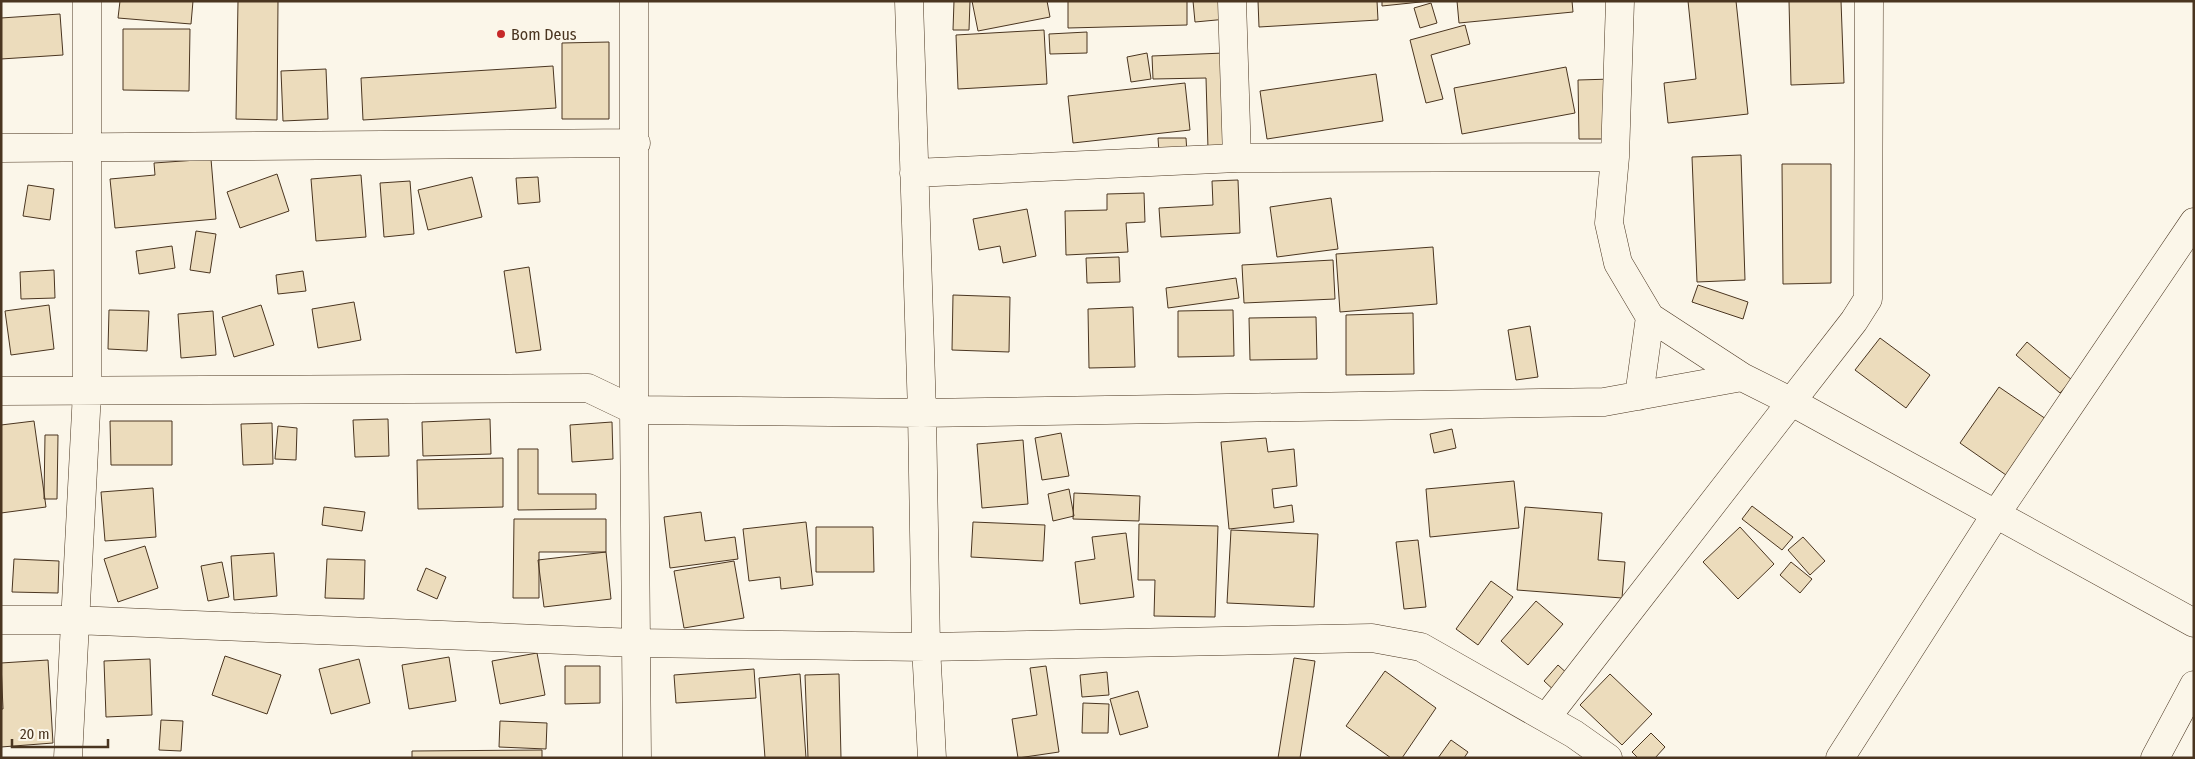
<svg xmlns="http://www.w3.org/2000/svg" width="2195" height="759" font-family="'Fira Sans Condensed',sans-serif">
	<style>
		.building { fill: #ecdcbc; stroke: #4a3520 }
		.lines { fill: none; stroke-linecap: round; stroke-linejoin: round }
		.minor-casing { stroke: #4a3520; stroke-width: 29 }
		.minor { stroke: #fbf6e9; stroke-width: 28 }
		.poi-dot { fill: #c62828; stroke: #fbf6e9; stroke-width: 2 }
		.labels { text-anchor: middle; stroke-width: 4; stroke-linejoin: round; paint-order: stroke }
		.poi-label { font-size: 16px; fill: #4a3520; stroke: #fbf6e9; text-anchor: start }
	</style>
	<rect width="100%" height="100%" fill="#fbf6e9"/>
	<path class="building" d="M120,1H193L191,24L118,18Z
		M238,1H278L277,120L236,119Z
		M954,1H970L969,30H953Z
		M972,1H1047L1050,17L978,31Z
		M1068,1H1187V25L1068,28Z
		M1193,1H1225L1227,19L1195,22Z
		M1258,1H1377L1378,20L1259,27Z
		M1382,1H1430L1382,6Z
		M1457,1H1572L1573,12L1459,23Z
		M1688,1H1736L1748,114L1668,123L1664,83L1696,79Z
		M1789,1H1841L1844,83L1791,85Z
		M1431,3L1437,23L1420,28L1414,8Z
		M60,14L63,55L1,59V18Z
		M1465,25L1470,44L1431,55L1443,99L1426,103L1410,40Z
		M123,29H190L189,91L123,90Z
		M1044,30L1047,84L958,89L956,35Z
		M1087,32V53L1050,54L1049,34Z
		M609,42V119H562V43Z
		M1147,53L1151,79L1131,82L1127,57Z
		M1224,53L1226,149H1208L1206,78L1153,79L1152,56Z
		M553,66L556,108L363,120L361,78Z
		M1566,67L1575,113L1462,134L1454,88Z
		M326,69L328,119L283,121L281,71Z
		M1376,74L1383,121L1267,139L1260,91Z
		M1612,79V139H1579L1578,80Z
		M1185,83L1190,130L1073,143L1068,96Z
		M1158,138H1186L1187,153H1159Z
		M1741,155L1745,280L1697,282L1692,157Z
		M211,159L216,219L115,228L110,179L155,175L154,163Z
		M1782,164H1831V283L1783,284Z
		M277,174L289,211L240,228L227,192Z
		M361,175L366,237L316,241L311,179Z
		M472,177L482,217L428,230L418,190Z
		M538,177L540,202L518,204L516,178Z
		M1238,180L1240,233L1161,237L1159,208L1213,205L1212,181Z
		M410,181L414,234L384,237L380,183Z
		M28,185L54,189L50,220L23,216Z
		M1144,193L1145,222L1126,223L1128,252L1066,255L1065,211L1107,210V194Z
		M1331,198L1338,249L1277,257L1270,207Z
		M1027,209L1036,256L1003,263L1000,246L979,250L973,219Z
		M196,231L216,234L210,273L190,270Z
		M172,246L175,268L139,274L136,251Z
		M1433,247L1437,304L1340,312L1336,254Z
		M1119,257L1120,282L1087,283L1086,258Z
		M1333,260L1335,299L1244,303L1242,265Z
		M529,267L541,350L516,353L504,271Z
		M54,270L55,298L21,299L20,272Z
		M303,271L306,291L278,294L276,275Z
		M1236,278L1239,298L1168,308L1166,288Z
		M1698,285L1748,302L1743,319L1692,302Z
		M953,295L1010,297L1009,352L952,350Z
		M354,302L361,340L318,348L312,309Z
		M49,305L54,349L11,355L5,311Z
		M261,305L274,345L234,357L222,317Z
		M1133,307L1135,367L1089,368L1088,309Z
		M109,310L149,311L147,351L108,349Z
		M1233,310L1234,356L1178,357V311Z
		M213,311L216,355L181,358L178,314Z
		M1413,313L1414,374L1346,375V315Z
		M1316,317L1317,359L1250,360L1249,318Z
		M1530,326L1538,377L1516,380L1508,330Z
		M1880,338L1930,375L1906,408L1855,370Z
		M2027,342L2072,380L2060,393L2016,355Z
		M1999,387L2046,419L2006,475L1960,443Z
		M388,419L389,456L355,457L353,420Z
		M490,419L491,454L423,456L422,422Z
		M34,421L46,507L1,513V425Z
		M110,421H172V465H111Z
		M612,422L613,459L572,462L570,425Z
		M272,423L273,464L243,465L241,424Z
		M278,426L297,428L296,460L275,459Z
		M1452,429L1456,448L1434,453L1430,434Z
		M1061,433L1069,476L1042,480L1035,438Z
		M45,435H58L57,499H44Z
		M1266,438L1268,452L1294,449L1297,486L1272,489L1274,508L1292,505L1294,522L1229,529L1221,442Z
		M1023,440L1028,504L982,508L977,444Z
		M518,449H538V494H596V509L518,510Z
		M503,458V507L418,509L417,460Z
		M1514,481L1519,528L1430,537L1426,489Z
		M153,488L156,537L105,541L101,492Z
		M1069,489L1074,516L1053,521L1048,494Z
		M1074,493L1140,496L1139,521L1073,519Z
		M1752,506L1793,537L1782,550L1742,519Z
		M324,507L365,512L362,531L322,525Z
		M1525,507L1602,513L1598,560L1625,562L1622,598L1517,590Z
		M701,512L705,541L735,537L738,559L670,568L664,517Z
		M514,519H606V552H539V598H513Z
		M806,522L813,585L781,589L780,577L749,581L743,529Z
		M973,522L1045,525L1043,561L971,557Z
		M1139,524L1218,526L1215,617L1154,616L1155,580H1138Z
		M816,527H873L874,572H816Z
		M1740,527L1774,564L1738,599L1703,562Z
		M1231,530L1318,534L1314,607L1227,603Z
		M1126,533L1134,597L1080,604L1075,562L1095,559L1092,537Z
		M1803,537L1825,561L1810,575L1788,550Z
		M1418,540L1426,607L1404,609L1396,542Z
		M145,546L158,588L118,602L104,559Z
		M606,552L611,599L544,607L538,560Z
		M274,553L277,596L234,600L231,556Z
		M14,559L59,561L58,593L12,592Z
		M327,559L365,560L364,599L325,598Z
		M734,561L744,618L684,628L674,571Z
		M222,562L229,597L208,601L201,566Z
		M1791,562L1812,579L1800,593L1780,575Z
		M426,568L446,577L437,599L417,590Z
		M1491,581L1513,597L1478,645L1456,629Z
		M1536,601L1563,624L1528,665L1501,641Z
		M537,653L545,695L500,704L492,661Z
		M225,656L281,675L267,714L212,695Z
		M449,657L456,701L409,709L402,665Z
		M1294,658L1315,661L1300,758H1278Z
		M150,659L152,715L106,717L104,661Z
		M359,659L370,703L331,714L319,669Z
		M48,660L53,743L1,747V709H3L1,663Z
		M1558,665L1571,677L1557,693L1544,681Z
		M565,666H600V703L565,704Z
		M1046,666L1059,752L1018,758L1012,719L1037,715L1030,668Z
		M754,669L756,698L676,703L674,675Z
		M1385,671L1436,708L1402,758H1391L1346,726Z
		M1107,672L1109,695L1082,697L1080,675Z
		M800,674L806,758H765L759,678Z
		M839,674L841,758H808L805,675Z
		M1610,674L1652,714L1622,745L1580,705Z
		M1138,691L1148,727L1120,735L1110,699Z
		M1083,703L1109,704L1108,733H1082Z
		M161,720L183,721L181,751L159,750Z
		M500,721L547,723L546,749L499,747Z
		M1651,733L1665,747L1655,758H1638L1632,752Z
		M1451,740L1468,752L1464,758H1438Z
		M542,750V758H412V751Z"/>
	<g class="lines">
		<defs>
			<path id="minor" d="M634,1V410L637,758
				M909,1L922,413L926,647L932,758
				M1232,1L1237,158
				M1620,1L1615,157L1609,223L1618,263L1650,317L1742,377L1790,401L2194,623
				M1,148L636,143
				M914,173L1237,158L1615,157
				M1,391L588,388L634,410L922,413L1604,402L1742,377
				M1639,396L1650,317
				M1,620H74L636,643L926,647L1372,638L1421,647L1574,734L1608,758
				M1546,718L1854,321L1868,299L1869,1
				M68,758L87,392V1
				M1840,758L1996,514L2194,222
				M2155,758L2194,685"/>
		</defs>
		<use href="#minor" class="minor-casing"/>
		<use href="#minor" class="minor"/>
	</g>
	<circle class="poi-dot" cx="501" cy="34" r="5"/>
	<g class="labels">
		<g class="poi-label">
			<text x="511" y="40">Bom Deus</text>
		</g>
	</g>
	<rect width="2195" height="759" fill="none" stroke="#4a3520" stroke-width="5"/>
	<path d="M12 739v8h96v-8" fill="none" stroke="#4a3520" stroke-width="2.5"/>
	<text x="20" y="739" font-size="15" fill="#4a3520" stroke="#fbf6e9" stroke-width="4" paint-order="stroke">20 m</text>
</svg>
